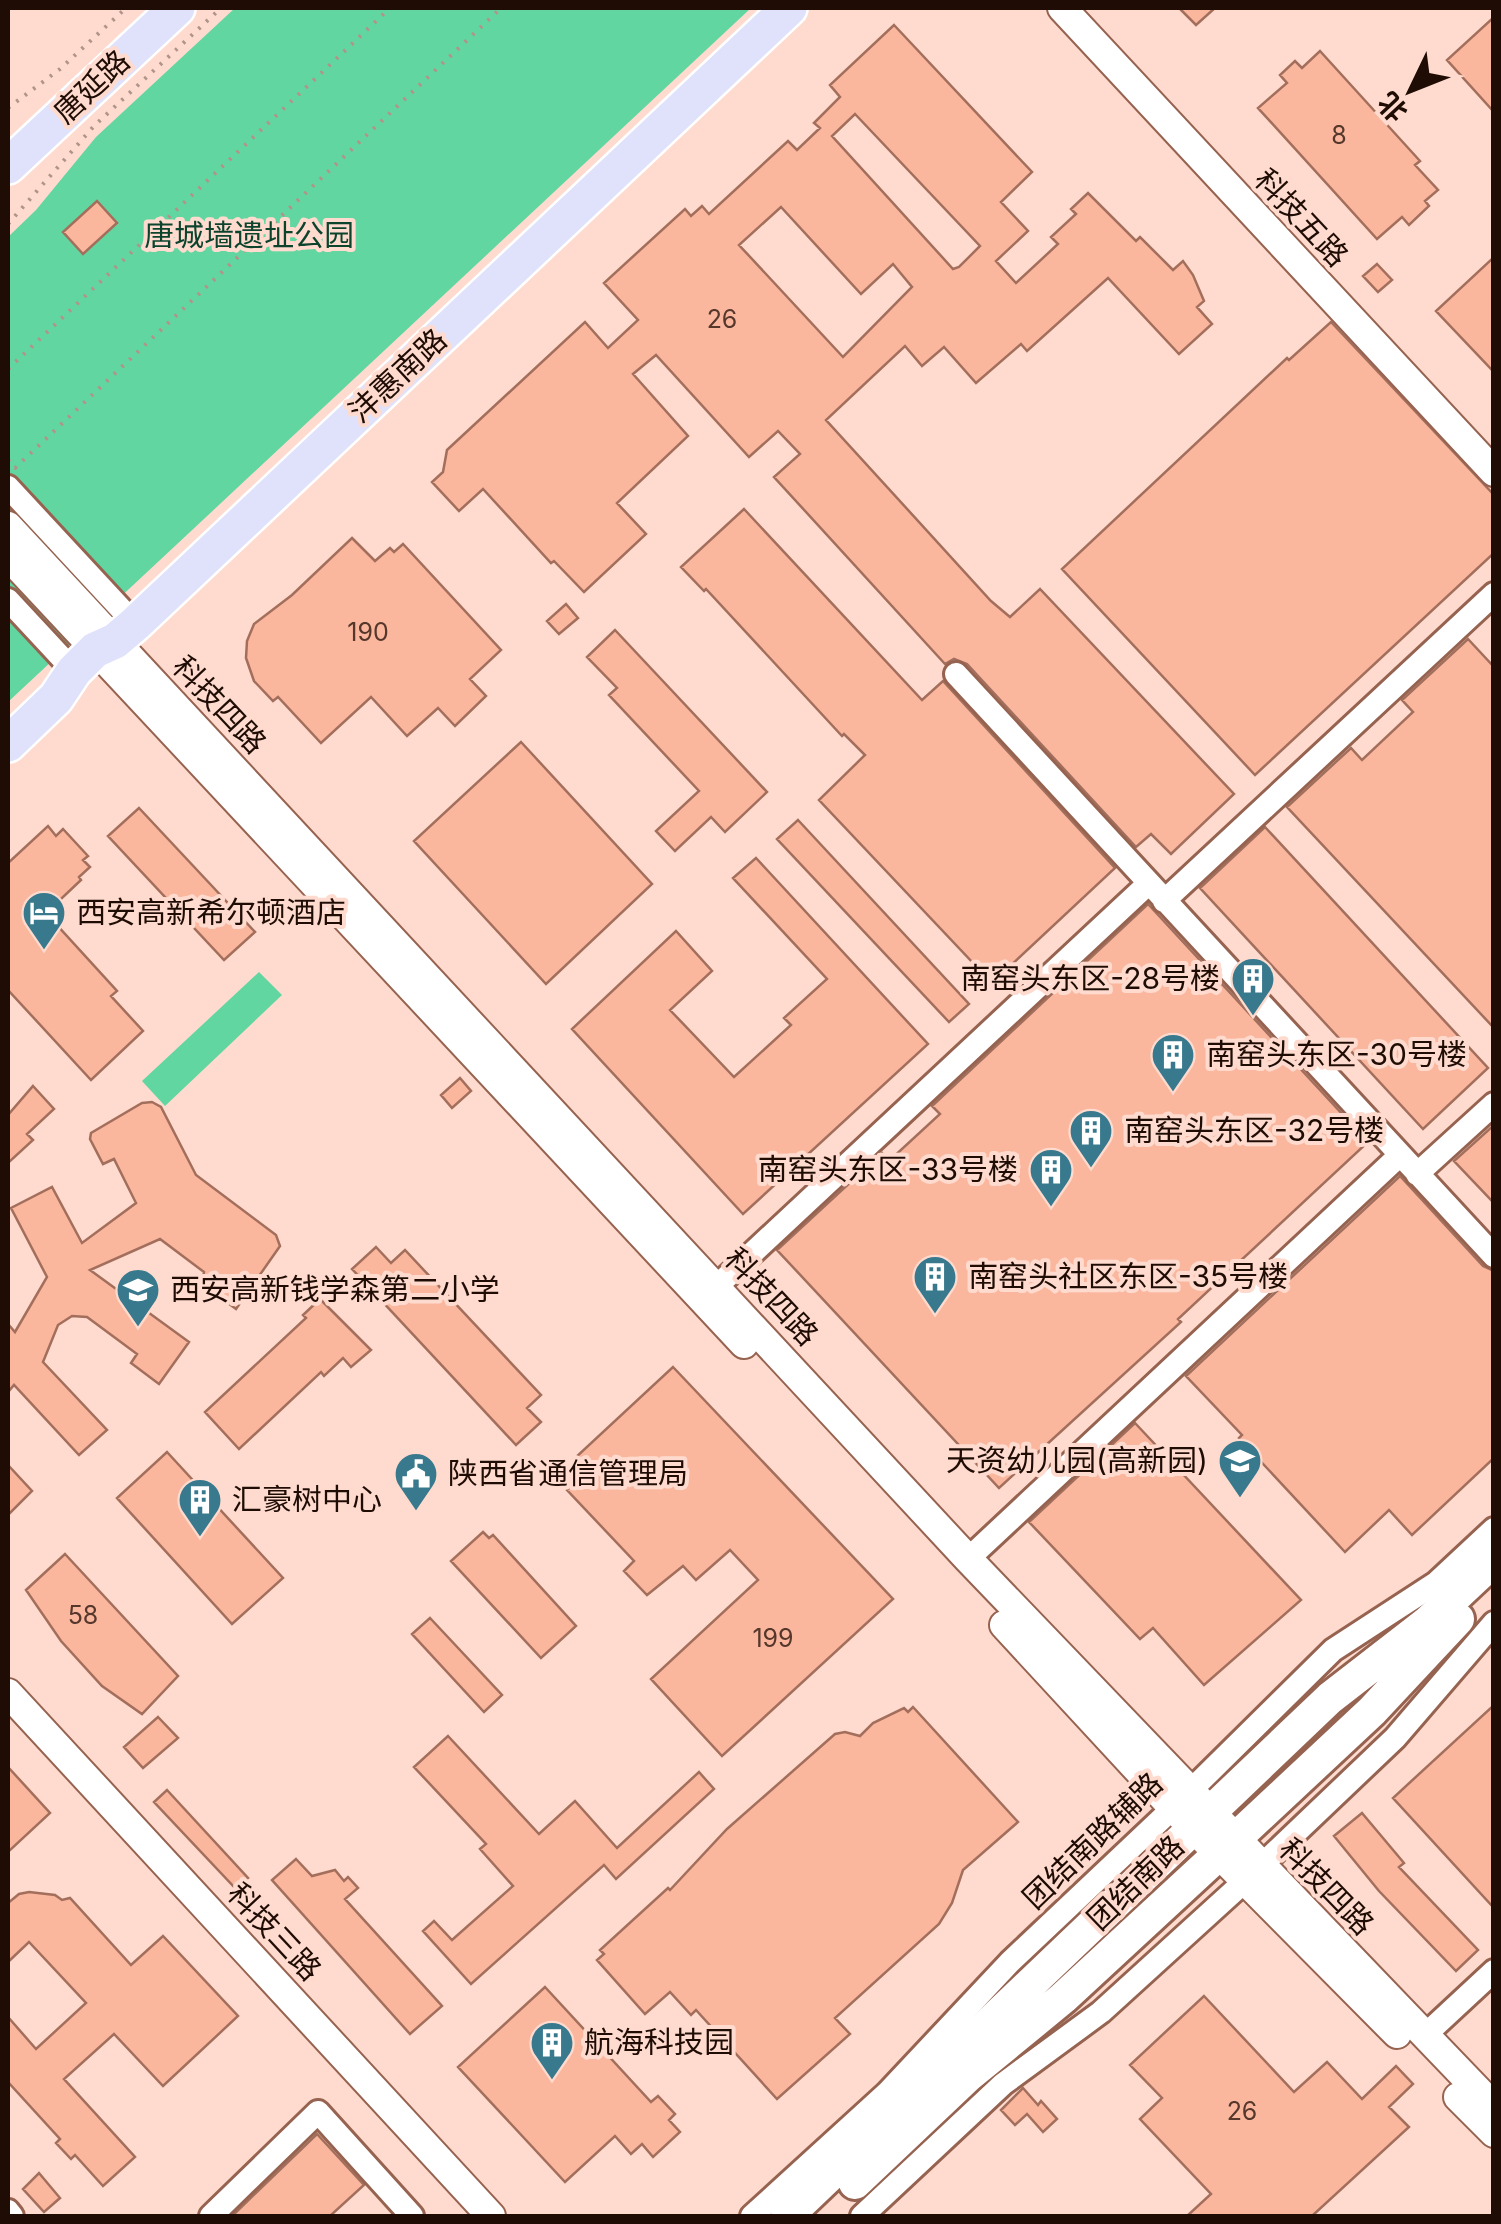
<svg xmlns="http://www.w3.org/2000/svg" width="1501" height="2224" font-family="Inter,'Noto Sans SC',sans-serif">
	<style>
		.green { fill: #62d6a1 }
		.building { fill: #fab79e; stroke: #a36f5c; stroke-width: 2.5; fill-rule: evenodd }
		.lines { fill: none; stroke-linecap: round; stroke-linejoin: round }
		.minor-casing { stroke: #966351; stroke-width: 28 }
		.tertiary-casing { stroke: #966351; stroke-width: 32 }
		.secondary-casing { stroke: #966351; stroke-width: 38 }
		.primary-casing { stroke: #fff; stroke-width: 40 }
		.path { stroke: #b19489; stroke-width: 4; stroke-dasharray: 2.5 8; stroke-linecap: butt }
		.minor { stroke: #fff; stroke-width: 22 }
		.tertiary { stroke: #fff; stroke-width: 28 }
		.secondary { stroke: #fff; stroke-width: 32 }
		.primary { stroke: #e0e2fc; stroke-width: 35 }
		.labels { text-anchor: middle; stroke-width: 8; stroke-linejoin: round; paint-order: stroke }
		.number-label { font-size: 25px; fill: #56372b }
		.street-label { font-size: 30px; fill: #1f0c05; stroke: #fedbce }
		.park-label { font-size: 30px; fill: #0b432c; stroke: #fedbce }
		.poi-label { font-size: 30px; fill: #1f0c05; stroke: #fedbce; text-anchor: start }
	</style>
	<rect width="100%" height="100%" fill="#fedbce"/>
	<path class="green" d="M235,8H751L8,702V237L36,210L96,137Z
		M259,972L282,995L165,1106L142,1081Z"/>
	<path class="building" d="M1179,8H1215L1196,25Z
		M1494,17V112L1447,60Z
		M894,25L1032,172L1001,202L1028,231L996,261L1016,283L1058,244L1051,237L1076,214L1071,209L1088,193L1136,241L1140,237L1173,270L1183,261L1193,275L1204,301L1197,307L1212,324L1179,354L1108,278L1027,351L1021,344L976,383L944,347L922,366L905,346L826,420L991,601L1010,617L1040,589L1234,794L1171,854L1151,834L1136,847L967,664L954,659L945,664L774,477L800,454L778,431L749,457L656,355L633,374L688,436L617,503L646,534L584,592L554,561L551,563L483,489L459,511L432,482L443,472L447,450L585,322L608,348L638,320L604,283L685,209L691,216L702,206L709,214L788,141L797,150L820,128L814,123L840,97L830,85ZM855,114L980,246L959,267L953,269L832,136ZM781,207L861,294L893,264L912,287L843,357L739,245Z
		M1320,51L1420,161L1415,165L1438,190L1425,201L1429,206L1409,225L1402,217L1377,239L1258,108L1287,83L1280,75L1295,61L1302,68Z
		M97,201L117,223L83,254L63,232Z
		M1494,257V372L1436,311Z
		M1377,264L1392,280L1378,292L1363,276Z
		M1331,322L1494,495V553L1255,775L1062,569L1287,358L1289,360Z
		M744,509L922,700L943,681L1115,868L992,983L819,800L865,755L844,734L842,736L706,589L704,591L681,567Z
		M352,538L375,561L390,548L394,552L403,544L501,650L470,679L486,696L455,726L438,708L407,736L371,697L321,743L278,697L273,701L254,681L246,658L247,641L254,624L292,595Z
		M566,604L578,618L559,634L547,621Z
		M615,630L767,792L725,832L711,817L675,851L656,831L699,791L609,695L617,688L587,657Z
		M1468,639L1494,667V1028L1287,807L1351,748L1362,760L1413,712L1402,700Z
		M521,742L652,884L546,984L414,841Z
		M139,808L255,932L224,960L108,836Z
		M798,820L969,1004L949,1022L777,839Z
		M48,826L56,836L63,829L88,856L83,860L90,867L79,877L81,880L46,913L117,991L111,996L143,1031L91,1080L8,990V863Z
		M1265,827L1488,1068L1423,1129L1200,888Z
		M756,858L928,1044L743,1214L572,1029L676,931L712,971L670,1010L734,1077L791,1025L784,1018L827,979L733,878Z
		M1148,904L1368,1142L1178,1319L1181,1322L999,1488L777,1250L882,1153L889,1161L940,1114L932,1106Z
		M460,1078L471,1091L452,1108L441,1095Z
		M33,1086L54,1109L27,1134L33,1140L8,1163V1115Z
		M152,1102L161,1107L196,1175L276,1235L280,1246L236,1309L202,1284L204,1272L160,1239L90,1270L189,1342L159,1384L131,1363L137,1354L87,1317L72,1316L58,1325L43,1362L107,1430L79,1455L14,1385L8,1392V1324L15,1332L47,1277L11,1208L52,1187L82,1243L136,1203L114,1159L103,1164L90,1139L91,1133L142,1103Z
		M1494,1125V1203L1454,1161Z
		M1400,1176L1483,1266L1494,1271V1458L1412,1535L1389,1510L1345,1552L1239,1438L1242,1435L1186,1376Z
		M376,1247L391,1263L405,1250L541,1395L527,1408L541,1422L516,1445L352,1269Z
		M320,1299L371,1350L351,1367L343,1358L324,1376L321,1372L239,1449L205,1412L306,1318L303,1315Z
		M673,1367L893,1599L722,1756L651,1679L758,1580L730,1550L696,1580L683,1566L647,1595L624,1571L634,1561L567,1490L587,1471L575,1458Z
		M1135,1423L1301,1600L1204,1685L1153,1628L1140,1639L1029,1522Z
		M167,1452L283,1578L232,1624L117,1498Z
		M8,1465L32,1491L8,1515Z
		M483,1532L489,1538L493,1535L576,1626L541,1658L451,1561Z
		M65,1554L178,1676L142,1714L102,1686L61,1641L26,1590Z
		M430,1618L502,1695L484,1712L412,1634Z
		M1494,1705V1908L1393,1798Z
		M913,1707L1018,1822L963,1870L952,1903L939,1924L835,2018L850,2034L777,2099L696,2010L691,2015L670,1992L645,2014L597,1960L604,1954L600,1950L668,1888L670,1890L727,1829L835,1734L845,1732L860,1736L873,1723L904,1708L908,1712Z
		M158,1717L178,1738L143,1768L124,1747Z
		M448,1736L539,1834L575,1801L617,1848L699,1772L714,1789L616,1879L604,1865L471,1984L423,1931L434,1921L452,1940L513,1886L480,1849L486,1844L414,1767Z
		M8,1767L50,1813L8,1852Z
		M167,1790L248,1878L236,1889L154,1802Z
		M1362,1813L1404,1863L1399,1867L1478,1950L1456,1971L1379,1891L1334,1836Z
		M296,1859L312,1876L335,1870L344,1881L348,1877L358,1888L345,1899L442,2006L410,2034L272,1880Z
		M29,1892L55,1895L62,1900L70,1898L131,1965L163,1936L238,2016L163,2086L114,2034L64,2079L135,2157L103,2186L75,2155L71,2159L56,2143L60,2139L8,2082V2017L36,2049L86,2003L29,1942L8,1962V1903L19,1894Z
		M545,1987L651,2102L658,2096L675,2114L669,2120L680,2132L653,2157L642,2144L631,2154L615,2136L565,2182L458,2067Z
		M1204,1996L1294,2092L1327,2062L1362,2099L1396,2066L1413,2084L1389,2107L1409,2127L1312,2216H1187L1211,2194L1140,2119L1162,2098L1130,2065Z
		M1023,2088L1038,2105L1041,2101L1057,2119L1043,2132L1027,2114L1015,2125L1001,2110Z
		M317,2134L364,2185L330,2216H232Z
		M39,2173L60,2198L44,2212L23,2189Z"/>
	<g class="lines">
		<defs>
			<path id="minor" d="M8,487L135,624
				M8,600L74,671
				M956,674L1494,1256
				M1164,901L1494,594
				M1417,1174L1494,1104
				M717,1286L1148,884
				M968,1559L1399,1156
				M1424,2036L1494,1971
				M8,2211L12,2216
				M211,2216L318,2112L412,2216
				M752,2216L887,2093L1010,1962L1173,1808L1333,1650L1436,1583L1494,1529
				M862,2216L1003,2084L1101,2012L1245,1881L1395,1738L1494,1623"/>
			<path id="tertiary" d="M1062,8L1494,472
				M8,526L968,1559L1494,2107
				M8,556L744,1344
				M1004,1625L1173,1808L1397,2034
				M8,1693L491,2216
				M1458,2097L1494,2133"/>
			<path id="secondary" d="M855,2183L968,2076L1063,1998L1235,1839L1372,1711L1458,1619
				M787,2216L1330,1698L1428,1622L1494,1560"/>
			<path id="primary" d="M8,166L177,8
				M8,744L56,698L74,671L95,650L115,641L135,624L789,8"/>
		</defs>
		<use href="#minor" class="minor-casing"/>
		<use href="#tertiary" class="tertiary-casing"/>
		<use href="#secondary" class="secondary-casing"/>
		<use href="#primary" class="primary-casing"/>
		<path class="path" d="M8,108L60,69L126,8
			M8,224L94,126L221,8
			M8,369L390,8
			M8,460L15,468L501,8"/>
		<use href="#minor" class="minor"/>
		<use href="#tertiary" class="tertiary"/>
		<use href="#secondary" class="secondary"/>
		<use href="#primary" class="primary"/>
	</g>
	<defs>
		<symbol id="hotel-pin" viewBox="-11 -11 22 30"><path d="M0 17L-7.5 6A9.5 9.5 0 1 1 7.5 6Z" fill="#39798d" stroke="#fedbce"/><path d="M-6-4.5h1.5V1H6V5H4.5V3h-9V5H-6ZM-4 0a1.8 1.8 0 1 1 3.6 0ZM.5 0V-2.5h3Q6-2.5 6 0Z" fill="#fff"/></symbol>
		<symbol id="building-pin" viewBox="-11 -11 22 30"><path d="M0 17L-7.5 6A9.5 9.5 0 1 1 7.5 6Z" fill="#39798d" stroke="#fedbce"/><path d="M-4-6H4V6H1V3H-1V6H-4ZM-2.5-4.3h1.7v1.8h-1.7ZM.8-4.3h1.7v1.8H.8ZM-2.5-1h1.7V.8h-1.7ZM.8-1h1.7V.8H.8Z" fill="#fff"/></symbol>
		<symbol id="school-pin" viewBox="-11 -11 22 30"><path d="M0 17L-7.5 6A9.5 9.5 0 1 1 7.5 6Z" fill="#39798d" stroke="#fedbce"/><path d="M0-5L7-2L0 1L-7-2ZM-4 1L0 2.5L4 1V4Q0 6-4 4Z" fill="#fff"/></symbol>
		<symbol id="civic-pin" viewBox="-11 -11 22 30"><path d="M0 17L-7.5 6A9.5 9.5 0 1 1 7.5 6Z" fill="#39798d" stroke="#fedbce"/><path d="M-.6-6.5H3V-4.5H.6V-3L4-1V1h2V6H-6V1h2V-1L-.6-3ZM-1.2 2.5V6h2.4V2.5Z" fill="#fff"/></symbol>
	</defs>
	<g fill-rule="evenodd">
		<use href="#hotel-pin" x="19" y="888" width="50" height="68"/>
		<use href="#building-pin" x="1228" y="954" width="50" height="68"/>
		<use href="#building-pin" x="1148" y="1030" width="50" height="68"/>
		<use href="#building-pin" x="1066" y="1106" width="50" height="68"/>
		<use href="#building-pin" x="1026" y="1145" width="50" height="68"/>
		<use href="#building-pin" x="910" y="1252" width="50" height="68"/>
		<use href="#school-pin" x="113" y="1265" width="50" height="68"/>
		<use href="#school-pin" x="1215" y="1436" width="50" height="68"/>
		<use href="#civic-pin" x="391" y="1449" width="50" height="68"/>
		<use href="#building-pin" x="175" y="1475" width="50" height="68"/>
		<use href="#building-pin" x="527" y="2018" width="50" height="68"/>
	</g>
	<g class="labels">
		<g class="number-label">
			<text x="1339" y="144">8</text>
			<text x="722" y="328">26</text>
			<text x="368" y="641">190</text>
			<text x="83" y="1624">58</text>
			<text x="773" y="1647">199</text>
			<text x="1242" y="2120">26</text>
		</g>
		<g class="street-label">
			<text transform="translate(92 87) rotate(-43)" y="10">唐延路</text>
			<text transform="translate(1301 218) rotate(47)" y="10">科技五路</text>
			<text transform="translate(398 376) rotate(-43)" y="10">沣惠南路</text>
			<text transform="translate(219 705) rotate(47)" y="10">科技四路</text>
			<text transform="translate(771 1297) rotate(47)" y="10">科技四路</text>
			<text transform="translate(1093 1841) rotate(-44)" y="10">团结南路辅路</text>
			<text transform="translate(1136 1883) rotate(-44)" y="10">团结南路</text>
			<text transform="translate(1326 1887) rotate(46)" y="10">科技四路</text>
			<text transform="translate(274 1932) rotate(47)" y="10">科技三路</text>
		</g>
		<g class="park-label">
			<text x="249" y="246">唐城墙遗址公园</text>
		</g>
		<g class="poi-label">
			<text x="76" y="923">西安高新希尔顿酒店</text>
			<text x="1220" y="989" text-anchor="end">南窑头东区-28号楼</text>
			<text x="1206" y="1065">南窑头东区-30号楼</text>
			<text x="1124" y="1141">南窑头东区-32号楼</text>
			<text x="1018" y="1180" text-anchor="end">南窑头东区-33号楼</text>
			<text x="968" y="1287">南窑头社区东区-35号楼</text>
			<text x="170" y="1300">西安高新钱学森第二小学</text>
			<text x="1208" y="1471" text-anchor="end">天资幼儿园(高新园)</text>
			<text x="448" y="1484">陕西省通信管理局</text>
			<text x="232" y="1510">汇豪树中心</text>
			<text x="584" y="2053">航海科技园</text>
		</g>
	</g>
	<rect width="1501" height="2224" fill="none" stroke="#1f0c05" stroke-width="20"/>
	<g transform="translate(1411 90) rotate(227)" stroke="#fedbce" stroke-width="8" paint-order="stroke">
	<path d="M0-8L18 38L0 25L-18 38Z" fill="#1f0c05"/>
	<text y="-15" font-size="28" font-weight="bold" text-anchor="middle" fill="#1f0c05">北</text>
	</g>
</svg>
